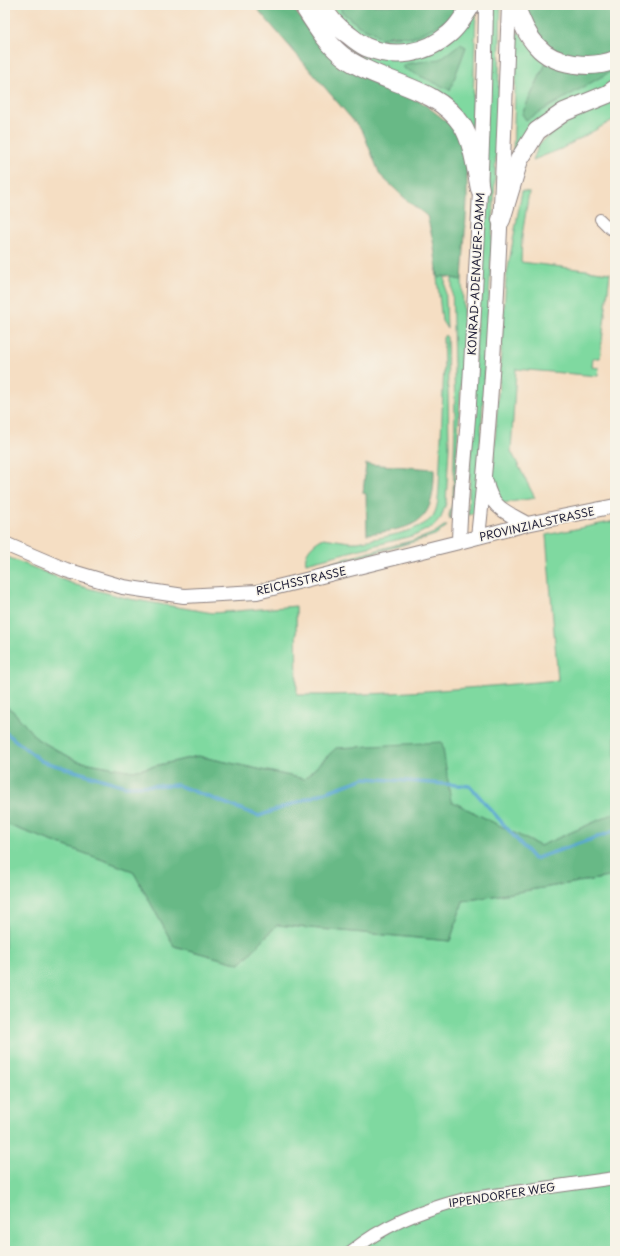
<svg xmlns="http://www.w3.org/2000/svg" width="620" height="1256" font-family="'Playpen Sans',sans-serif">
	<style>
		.green { fill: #7fd9a0; stroke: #507e6e }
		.forest { fill: #67b986; stroke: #446e60 }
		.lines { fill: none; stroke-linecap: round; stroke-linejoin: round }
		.stream { stroke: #58a7d2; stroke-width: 3.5 }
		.minor-casing { stroke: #8c807f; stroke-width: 12 }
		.tertiary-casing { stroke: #8c807f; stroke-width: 14 }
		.secondary-casing { stroke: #8c807f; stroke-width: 16 }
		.motorway-casing { stroke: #8c807f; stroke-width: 20 }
		.minor { stroke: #fff; stroke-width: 10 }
		.tertiary { stroke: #fff; stroke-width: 12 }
		.secondary { stroke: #fff; stroke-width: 14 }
		.motorway { stroke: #fff; stroke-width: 18 }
		.labels { text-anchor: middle; stroke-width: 3; stroke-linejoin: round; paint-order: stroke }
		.street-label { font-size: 11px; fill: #22223b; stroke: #f7f3e8 }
	</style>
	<rect width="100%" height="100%" fill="#f7f3e8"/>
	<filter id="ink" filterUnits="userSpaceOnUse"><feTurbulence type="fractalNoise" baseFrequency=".025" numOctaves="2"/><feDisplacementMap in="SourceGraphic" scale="8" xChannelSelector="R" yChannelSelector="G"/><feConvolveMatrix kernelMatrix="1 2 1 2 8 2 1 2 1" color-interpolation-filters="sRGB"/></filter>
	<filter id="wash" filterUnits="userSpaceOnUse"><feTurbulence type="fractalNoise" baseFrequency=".012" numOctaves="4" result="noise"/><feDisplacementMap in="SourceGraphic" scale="16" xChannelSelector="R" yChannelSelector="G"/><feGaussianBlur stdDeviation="0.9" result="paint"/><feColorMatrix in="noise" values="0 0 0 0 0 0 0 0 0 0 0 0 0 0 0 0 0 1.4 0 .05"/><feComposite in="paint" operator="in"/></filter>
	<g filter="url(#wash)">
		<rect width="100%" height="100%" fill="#f5dec3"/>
		<path class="green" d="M330,5H339L342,12L359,26L373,32L380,38L404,36L412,38L428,29L457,9V5H464L442,31L415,44L384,45L356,34Z
			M491,5H501C497,175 487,344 476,513L468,515Z
			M476,11L472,132L336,42L321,13L406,58Z
			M517,30L546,63L522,114L615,69V80L513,155Z
			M615,97V119L561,149L533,160L539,144L563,125Z
			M522,191L529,192L522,236L521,262L610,273L600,358H593L592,367L599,368L598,376L516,369L511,451L535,498L504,503L498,497L492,485L506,279Z
			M436,269L439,278L443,276L445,277L447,329L442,321Z
			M452,278L462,280L464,331L454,502L450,519L449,515L453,502L455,415Z
			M445,335L447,337L449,446L446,503L441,518L434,526L416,535L306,563C303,553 314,542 324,538L349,542H358C377,538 422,532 433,516C438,508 438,498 439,488L444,365L443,338Z
			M615,521V813L540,846L451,801L336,748L304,779L198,756L133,771L77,761L37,739L13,711L5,706V556L76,585L130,599L213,613L296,606L297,695C384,696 471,688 558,680L546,535Z
			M444,526H447L435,535L420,540L309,571L308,569L421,538L434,533Z
			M5,824L133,871L174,946L240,964L277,925L450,941L463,901L615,876V1251H5Z"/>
		<path class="forest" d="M254,5H290L339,65L423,103L455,128L467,158V201L462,280L443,276L440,278L438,276L433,240L427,216L409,202L380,175L363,132Z
			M339,5H457L452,18L412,38C405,36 397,35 390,36C386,37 385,39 380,38L373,32L359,26L342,12Z
			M524,5H615V52L581,59L548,47L533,31Z
			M460,44L466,47L450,90L403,68L406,64L440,59Z
			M546,63L615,69L526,120L522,114Z
			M366,464L434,469C435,524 416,528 367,534L366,494L363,493Z
			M5,706L13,711L37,739L77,761L133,771L198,756L304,779L336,748L442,742L451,801L540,846L615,813V876L463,901L450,941L277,925L240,964L174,946L133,871L5,824Z"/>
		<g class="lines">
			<path class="stream" d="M5,732L41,761L125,786L177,785L259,816L365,778L470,786L534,859L615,831"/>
		</g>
	</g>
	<g filter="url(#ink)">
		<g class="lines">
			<defs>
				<path id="minor" d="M600,219L610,229L615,230"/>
				<path id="tertiary" d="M352,1251C385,1224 424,1209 465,1199L615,1178"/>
				<path id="secondary" d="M486,482C491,508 506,512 527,524
					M478,537C497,361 502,182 509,5
					M459,542C460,496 466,450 469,404C476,271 484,138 486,5
					M5,544L66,570L123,587L184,596L257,592L459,542L527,524L615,506"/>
				<path id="motorway" d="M303,5C315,24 328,46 347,59C383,84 436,86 462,125C473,142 476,170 480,189
					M322,5C327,18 340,29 350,36C355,40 360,44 366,47C394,59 426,54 449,34C458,27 465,15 471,5
					M515,5C521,20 526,34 537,46C554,66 592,69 615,60
					M501,220L519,160L537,131L564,112L608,94L615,89"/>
			</defs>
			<use href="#minor" class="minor-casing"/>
			<use href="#tertiary" class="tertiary-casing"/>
			<use href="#secondary" class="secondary-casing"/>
			<use href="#motorway" class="motorway-casing"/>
			<use href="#minor" class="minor"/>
			<use href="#tertiary" class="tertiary"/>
			<use href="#secondary" class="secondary"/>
			<use href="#motorway" class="motorway"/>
		</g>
	</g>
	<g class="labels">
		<g class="street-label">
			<text transform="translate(476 274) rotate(-87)" y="4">KONRAD-ADENAUER-DAMM</text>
			<text transform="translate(537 524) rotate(-13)" y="4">PROVINZIALSTRASSE</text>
			<text transform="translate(301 581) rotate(-13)" y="4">REICHSSTRASSE</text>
			<text transform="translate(502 1195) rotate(-9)" y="4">IPPENDORFER WEG</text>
		</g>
	</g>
	<rect width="620" height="1256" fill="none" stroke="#f7f3e8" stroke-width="20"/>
</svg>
